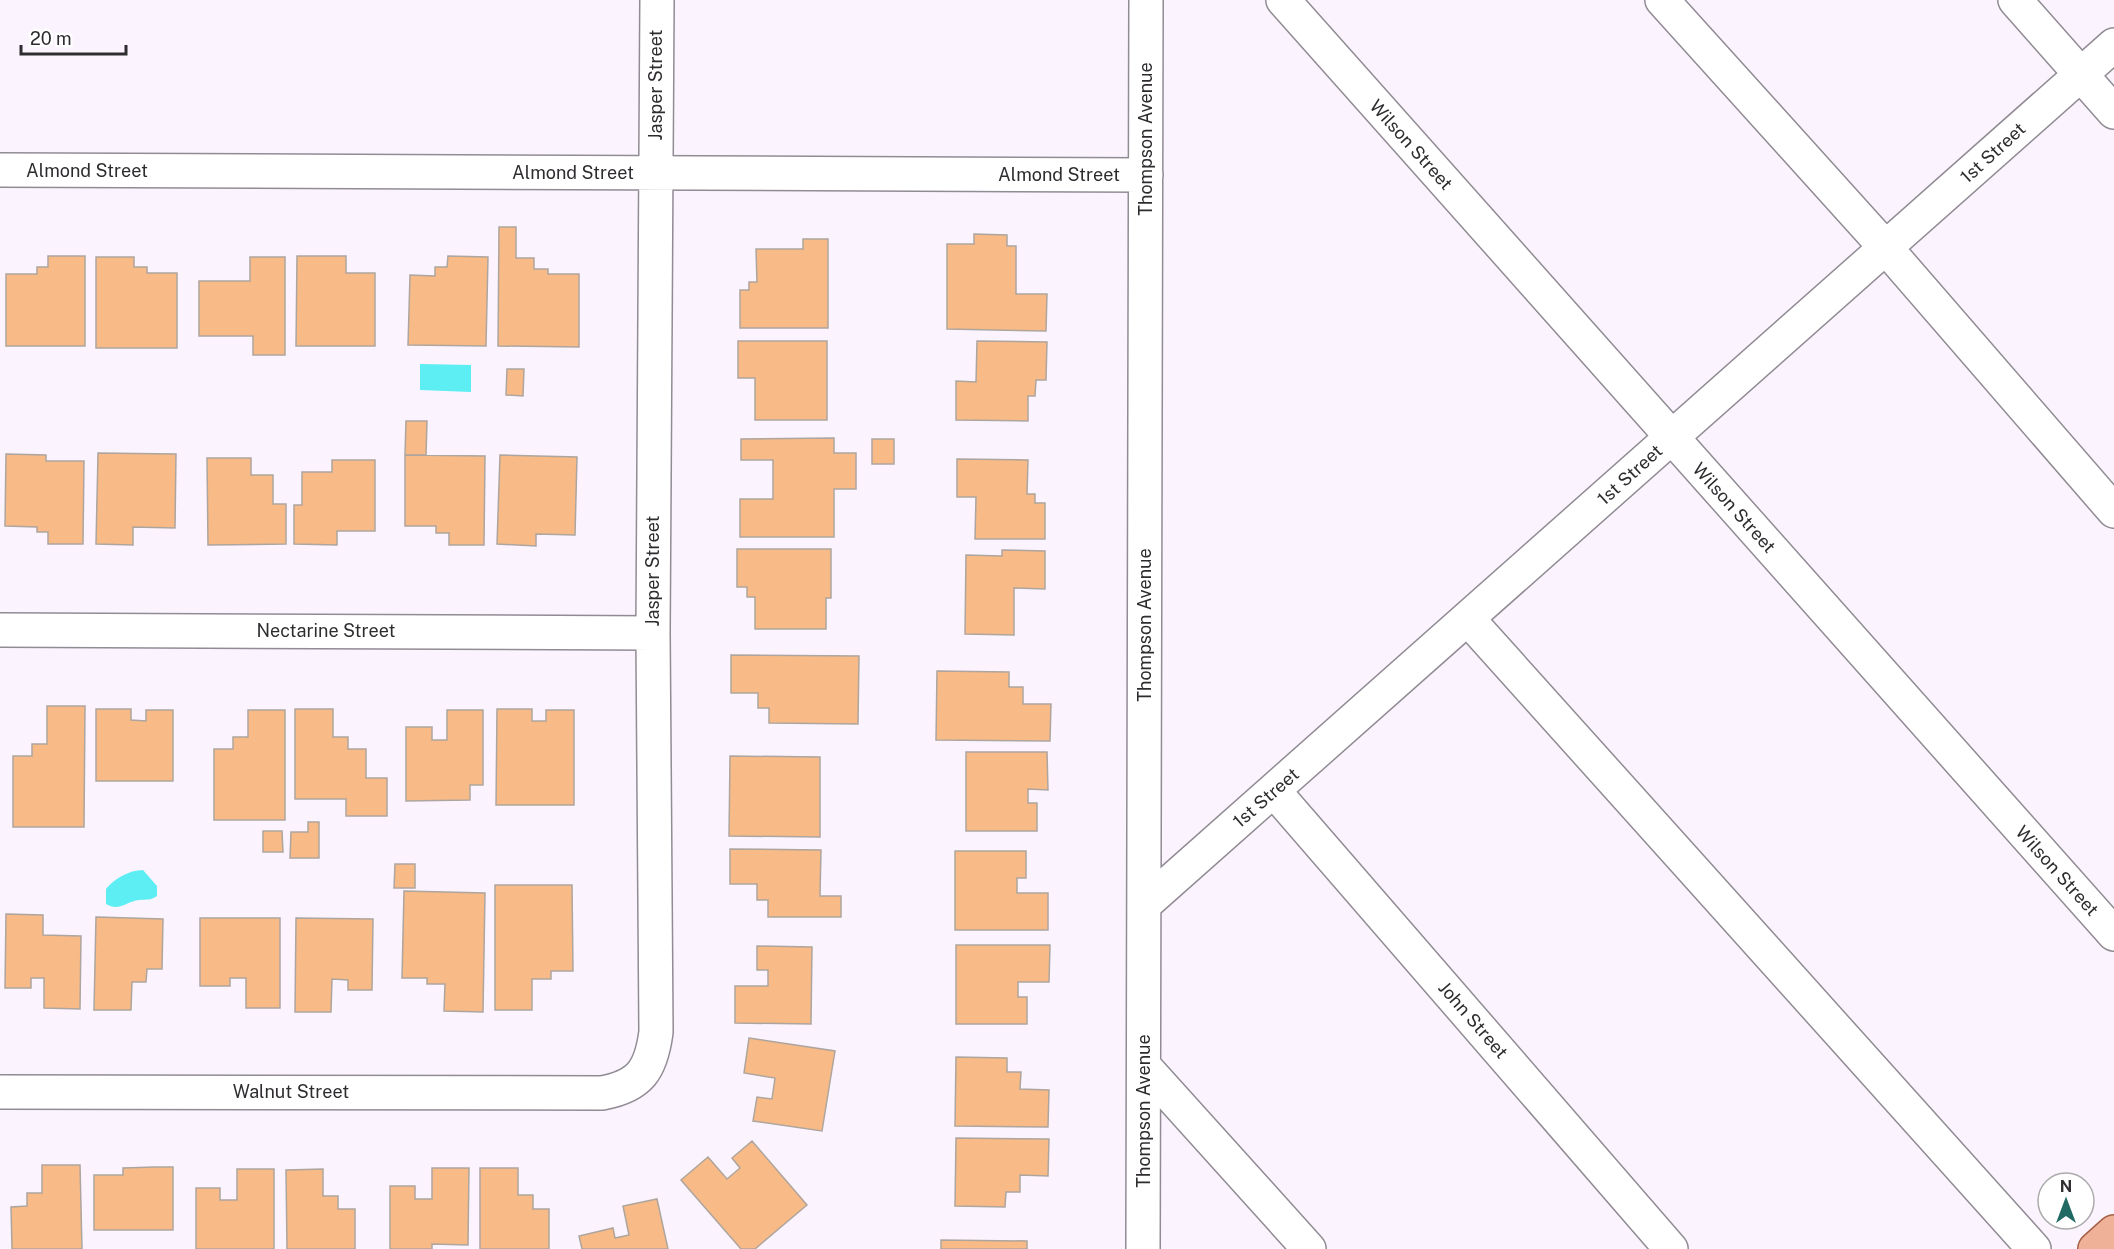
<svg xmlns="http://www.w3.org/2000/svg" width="2114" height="1249" font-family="'Public Sans',sans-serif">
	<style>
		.water { fill: #5ceef3 }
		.building { fill: #f8ba86; stroke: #aea59e; stroke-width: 1.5 }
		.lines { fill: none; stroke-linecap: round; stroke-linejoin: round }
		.minor-casing { stroke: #918b94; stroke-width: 36 }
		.major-casing { stroke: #a56148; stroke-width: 36 }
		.minor { stroke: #fff; stroke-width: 33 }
		.major { stroke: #efb299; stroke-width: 33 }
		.labels { text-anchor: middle; stroke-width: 6; stroke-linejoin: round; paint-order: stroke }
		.street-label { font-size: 18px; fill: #2f2c30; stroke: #fff }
	</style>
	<rect width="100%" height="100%" fill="#fbf4fe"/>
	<path class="water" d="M420,364L471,365V392L420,390Z
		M143,870L157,886V896C150,901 147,899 139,900C127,901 119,912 106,904V889C114,879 129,870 143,870Z"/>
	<path class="building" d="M499,227H516V258H534V269H548V274H579V347L498,346Z
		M974,234L1007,235V246H1016V294H1047L1046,331L947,329V244H974Z
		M803,239H828V328H740V290H749V282H757L756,249H803Z
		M48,256H85V346H6V274H37V267H48Z
		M297,256H346V273H375V346H296Z
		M448,256L488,257L486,346L408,345L410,275L435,276V267H447Z
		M96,257H134V267H147V273H177V348H96Z
		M250,257H285V355H253V336H199V281H250Z
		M738,341H827V420H755V378H738Z
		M977,341L1047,342L1046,380H1036L1035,396H1028V421L956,420V381L976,382Z
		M507,369H524L523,396L506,395Z
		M406,421H427L426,455H405Z
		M834,438V453H856V489H834V537H740V499H773V460H741V439Z
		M872,439H894V464H872Z
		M98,453L176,454L175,528L133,527V545L96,544Z
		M6,454L46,455V461H84L83,544H48V532H37V527L5,526Z
		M405,455L485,456L484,545H449V533H436V526H405Z
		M500,455L577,457L575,535L536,534V546L497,544Z
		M207,458H251V475H273V504H286V544L208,545Z
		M957,459L1028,460L1027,494H1035V503H1045V539H975L976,497H957Z
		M332,460H375V531H337V545L294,544V505H302V472H332Z
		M737,549H831V598H826V629H755V597H747V587H737Z
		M1002,550L1045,551V589L1014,588V635L965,634L966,555L1002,556Z
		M731,655L859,656L858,724L769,723V708H758V693H731Z
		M937,671L1009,672V687H1023V704H1051L1050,741L936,740Z
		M47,706H85L84,827H13V756H32V744H47Z
		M96,709H131V720L146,721V710H173V781H96Z
		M295,709H333V737H348V749H366V778H387V816H346V799H295Z
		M497,709H532V721H546V710H574V805H496Z
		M248,710H285V820H214V749H233V737H248Z
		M447,710H483V785H470V800L406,801V727H432V740H447Z
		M966,752H1047L1048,790L1028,789V803H1037V831H966Z
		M730,756L820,757V837L729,836Z
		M308,822H319V858H290L291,832H308Z
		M263,831H282L283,852H263Z
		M730,849L821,850L820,896H841V917H768V900H757V884H730Z
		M955,851H1026V878H1017V893H1048V930H955Z
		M395,864H415V888H394Z
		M495,885H572L573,971H551V979H532V1010H495Z
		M404,891L485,893L483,1012L444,1011L445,984H427V978H402Z
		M6,914L43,915V935L81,936L80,1009L44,1008V978H31V988H5Z
		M96,917L163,919L162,969H147L146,982H132L131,1010H94Z
		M200,918H280V1008H246V978H230V986H200Z
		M296,918L373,919L372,990H348V980L332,979L331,1012H295Z
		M956,945H1050L1049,982H1018V997H1027V1024H956Z
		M757,946L812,947L811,1024L735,1023V986H768V970H757Z
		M749,1038L835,1051L822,1131L753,1121L757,1097L772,1099L775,1078L744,1073Z
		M956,1057L1007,1058V1072H1021L1020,1089L1049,1090L1048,1127L955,1126Z
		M956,1138L1049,1139L1048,1176L1020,1175V1192H1006L1005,1207L955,1206Z
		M752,1141L807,1205L755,1249H741L681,1180L708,1157L727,1179L740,1168L732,1158Z
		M42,1165H80L82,1249H12L11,1207L27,1206V1193H42Z
		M154,1167H173V1230H94V1175H123V1168Z
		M432,1168H469L468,1245L432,1244V1249H390V1186H415V1199H432Z
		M480,1168H518V1195H533V1209H549V1249H480Z
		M237,1169H274V1249H196V1188H220V1200H237Z
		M323,1169V1196H338V1209H355V1249H287L286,1170Z
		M657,1199L668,1249H582L579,1236L613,1228L615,1238L629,1235L623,1206Z
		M941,1240L1027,1241V1249H941Z"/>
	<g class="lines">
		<defs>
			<path id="minor" d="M1283,0L2114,934
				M1662,0L1886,248L2114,511
				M2015,0L2114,112
				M0,170L1146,175
				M1468,619L2034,1249
				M0,630L653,633
				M1274,791L1671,1249
				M1144,905L2114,45
				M1144,1066L1309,1249
				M0,1092L602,1093C640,1086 651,1070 656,1032L653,633L657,0
				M1143,1249L1146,0"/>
			<path id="major" d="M2095,1249L2114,1232"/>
		</defs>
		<use href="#minor" class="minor-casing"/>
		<use href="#major" class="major-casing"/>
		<use href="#minor" class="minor"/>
		<use href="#major" class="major"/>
	</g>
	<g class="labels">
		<g class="street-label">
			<text transform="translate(656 85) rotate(-90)" y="6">Jasper Street</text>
			<text transform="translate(1146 139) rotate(-90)" y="6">Thompson Avenue</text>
			<text transform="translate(1411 145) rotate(48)" y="6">Wilson Street</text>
			<text transform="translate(1993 153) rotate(-42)" y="6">1st Street</text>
			<text x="87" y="177">Almond Street</text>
			<text x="573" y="179">Almond Street</text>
			<text x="1059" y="181">Almond Street</text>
			<text transform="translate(1630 475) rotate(-42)" y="6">1st Street</text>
			<text transform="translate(1734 508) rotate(48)" y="6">Wilson Street</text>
			<text transform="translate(653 571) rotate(-90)" y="6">Jasper Street</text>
			<text transform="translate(1145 625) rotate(-90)" y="6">Thompson Avenue</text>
			<text x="326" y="637">Nectarine Street</text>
			<text transform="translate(1266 798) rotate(-41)" y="6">1st Street</text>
			<text transform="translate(2057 871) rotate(48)" y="6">Wilson Street</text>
			<text transform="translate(1473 1020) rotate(49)" y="6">John Street</text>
			<text x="291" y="1098">Walnut Street</text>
			<text transform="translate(1144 1111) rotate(-90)" y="6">Thompson Avenue</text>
		</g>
	</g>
	<g transform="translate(2066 1201)"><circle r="28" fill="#ffffff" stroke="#acabac" stroke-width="1.5"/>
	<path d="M0-4.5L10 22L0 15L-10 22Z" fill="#216a63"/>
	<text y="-9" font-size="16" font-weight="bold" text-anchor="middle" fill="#2f2c30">N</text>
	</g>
	<path d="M21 45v9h105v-9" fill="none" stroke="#2f2c30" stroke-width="3"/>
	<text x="30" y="45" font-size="18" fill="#2f2c30" stroke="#ffffff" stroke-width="4.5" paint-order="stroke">20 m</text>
</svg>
